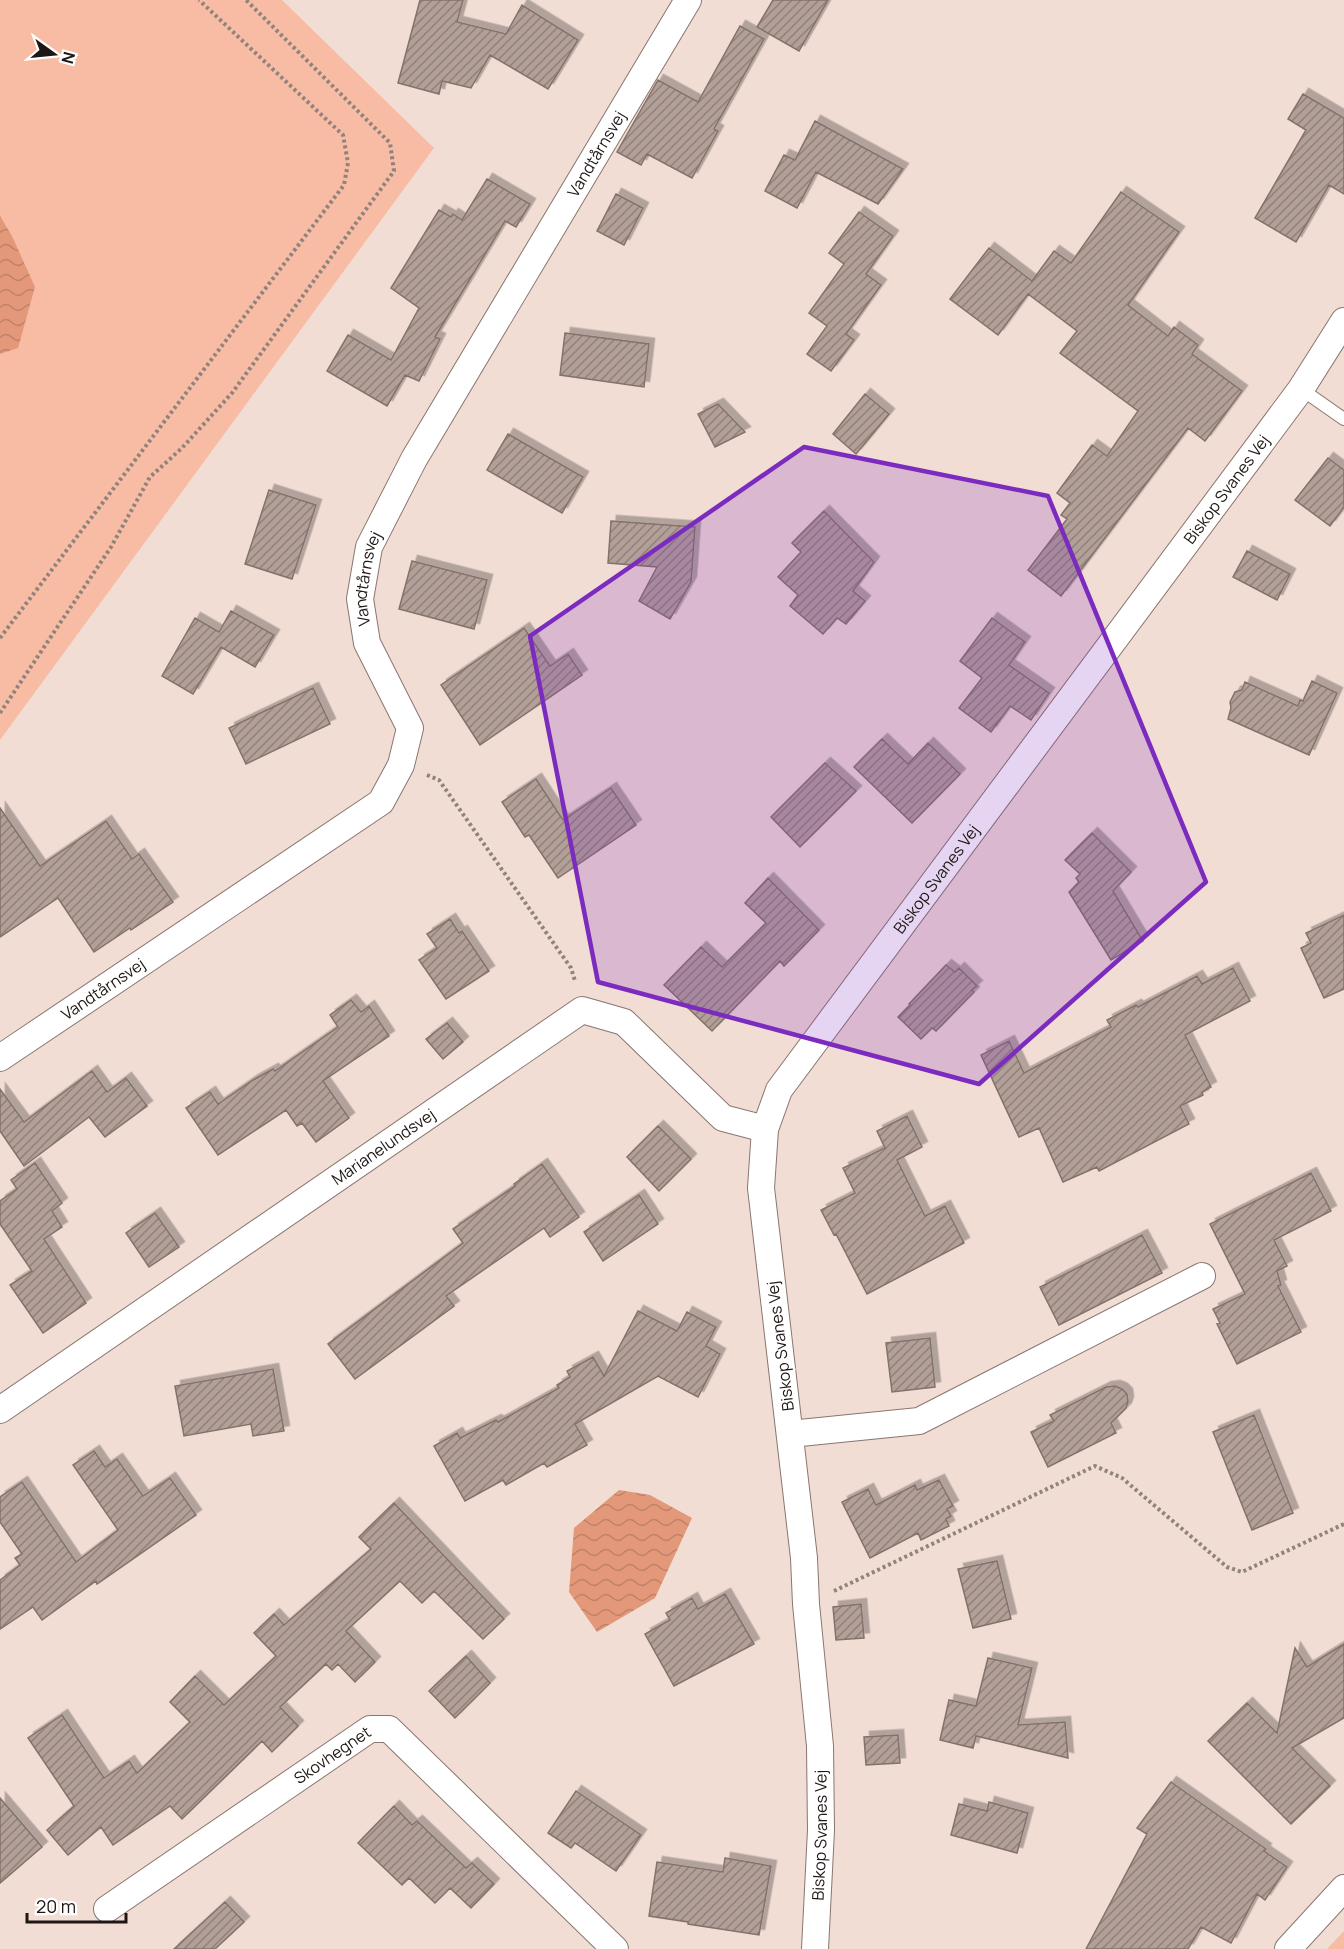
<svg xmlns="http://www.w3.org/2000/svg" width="1344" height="1949" font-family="Manrope,sans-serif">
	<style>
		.grass { fill: #f7bca3 }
		.water { fill: url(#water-waves) }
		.building { fill: url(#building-hatch); stroke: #84726a; stroke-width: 1.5; filter: url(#shadow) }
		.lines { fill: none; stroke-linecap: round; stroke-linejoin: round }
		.service-casing { stroke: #89766f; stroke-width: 14 }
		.minor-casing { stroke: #89766f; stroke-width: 28 }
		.path { stroke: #90827c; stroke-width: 4; stroke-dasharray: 3 3; stroke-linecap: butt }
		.service { stroke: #fff; stroke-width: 12 }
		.minor { stroke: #fff; stroke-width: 26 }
		.marked { fill: #7b2cbf; fill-opacity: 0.2; stroke: #7b2cbf; stroke-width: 4.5; stroke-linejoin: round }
		.labels { text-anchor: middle; stroke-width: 5; stroke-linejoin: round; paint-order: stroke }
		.street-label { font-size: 16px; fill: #1e1714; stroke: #fff }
	</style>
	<defs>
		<pattern id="water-waves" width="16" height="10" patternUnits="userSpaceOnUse" patternTransform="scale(1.5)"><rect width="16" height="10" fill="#e29879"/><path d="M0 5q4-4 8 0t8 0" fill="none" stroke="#c18268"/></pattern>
		<pattern id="building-hatch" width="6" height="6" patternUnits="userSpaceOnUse" patternTransform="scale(1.5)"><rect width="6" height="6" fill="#b29f97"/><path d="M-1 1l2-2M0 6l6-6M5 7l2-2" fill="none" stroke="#90817a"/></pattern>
		<filter id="shadow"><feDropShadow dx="5.5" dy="-5.5" stdDeviation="0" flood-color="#0004"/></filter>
	</defs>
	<rect width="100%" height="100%" fill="#f2ddd5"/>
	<path class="grass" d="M0,0H282L434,148L0,740Z
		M1344,1931V1949H1327Z"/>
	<path class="water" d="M0,216L12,236L35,287L18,348L0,354Z
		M619,1490L650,1495L692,1518L655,1598L597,1632L569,1592L574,1528Z"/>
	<path class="building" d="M420,0H463L457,22L506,34L522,5L578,40L548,89L490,55L471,88L442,81L439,94L398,83Z
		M773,0H828L799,51L757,27Z
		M740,26L764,39L714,129L718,131L692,178L647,154L641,165L617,152L658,80L698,102Z
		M1303,94L1344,118V194L1329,185L1296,242L1255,218L1306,130L1288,119Z
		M815,121L903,169L878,204L816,172L797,208L765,191L784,155L795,160Z
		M487,179L530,204L516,227L505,221L435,337L440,339L419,381L405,375L387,406L327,371L348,335L391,360L419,308L391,288L439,210L451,217L453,214L462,220Z
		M1121,192L1179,232L1128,305L1168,336L1174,327L1198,345L1192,354L1242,391L1205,441L1188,428L1061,596L1028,570L1067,519L1061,515L1070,503L1057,493L1092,445L1107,456L1138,411L1060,353L1077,331L1028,294L998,335L950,299L989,248L1032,281L1054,251L1071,263Z
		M616,194L643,208L624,245L597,231Z
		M859,212L893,236L866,274L881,285L846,334L854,340L831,371L807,354L827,326L809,313L844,264L829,253Z
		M565,333L649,344L644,387L560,375Z
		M865,394L889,414L856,454L833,434Z
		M718,404L745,432L715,447L698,414Z
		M508,434L583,477L562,513L487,470Z
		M1328,458L1344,470V507L1330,526L1295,500Z
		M269,490L316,505L292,579L245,564Z
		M824,511L874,562L853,591L865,601L846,624L837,618L823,634L790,606L798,595L778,577L801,552L792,543Z
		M611,521L695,527L691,582L670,619L639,601L657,567L608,563Z
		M1247,551L1290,574L1277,600L1233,577Z
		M412,561L487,580L474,629L399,609Z
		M231,611L274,635L255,667L221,647L193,694L162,676L195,618L219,632Z
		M992,618L1025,642L1009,665L1049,693L1031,720L1010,706L991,732L959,708L982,678L960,661Z
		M524,628L550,666L568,654L582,675L480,745L441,685Z
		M1312,681L1337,693L1309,755L1228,719L1231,708L1230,702L1235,692L1242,690L1245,682L1298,706L1300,700L1303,701Z
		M313,688L330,724L246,764L229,728Z
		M882,739L908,764L928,743L960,774L912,823L854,767Z
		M825,763L856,791L800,847L771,817Z
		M536,779L563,820L611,788L636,825L558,878L529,835L525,837L502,802Z
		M0,808L40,866L106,821L132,859L139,854L173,902L131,930L130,928L94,952L58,898L0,937Z
		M1092,833L1131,872L1113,891L1143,941L1111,960L1069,892L1079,882L1076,878L1080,874L1065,860Z
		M768,878L819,930L784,966L780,961L712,1031L664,985L701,947L722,967L766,923L745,903Z
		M1344,915V989L1324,998L1301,948L1311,943L1306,933Z
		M450,919L459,933L462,931L489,971L446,999L419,960L437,948L427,934Z
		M946,965L955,972L959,968L977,986L972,990L974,992L936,1031L932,1028L921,1039L898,1017L910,1005L909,1004Z
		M1233,968L1250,1001L1185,1035L1211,1087L1202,1092L1203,1095L1180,1106L1189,1124L1099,1171L1097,1167L1063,1182L1039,1128L1019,1137L981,1055L1009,1041L1024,1073L1111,1027L1107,1020L1136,1005L1138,1007L1197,976L1202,984Z
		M351,1000L361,1012L369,1006L389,1036L323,1081L349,1118L316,1142L302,1123L297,1126L286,1110L218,1155L186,1108L210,1092L218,1104L253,1080L273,1069L275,1071L338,1027L330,1015Z
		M447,1023L463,1042L443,1059L426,1039Z
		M92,1071L107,1092L126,1078L147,1106L105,1137L89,1117L24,1166L0,1131V1089L24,1122Z
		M907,1116L922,1147L897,1160L925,1216L945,1206L964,1243L867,1294L836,1234L834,1235L821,1210L855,1193L843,1168L885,1148L877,1131Z
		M658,1126L691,1159L659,1191L627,1157Z
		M35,1163L62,1203L52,1211L62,1227L44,1239L86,1303L43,1333L10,1285L32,1271L0,1224V1201L17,1189L11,1180Z
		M542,1164L579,1217L550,1237L544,1228L446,1296L454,1306L355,1379L328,1344L463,1243L453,1229L515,1186L514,1184Z
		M1311,1173L1331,1211L1274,1240L1287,1266L1277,1271L1281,1285L1278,1286L1301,1332L1237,1364L1217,1324L1220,1323L1213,1309L1245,1294L1210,1224Z
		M639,1195L658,1224L603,1261L584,1232Z
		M155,1213L179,1247L149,1267L126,1233Z
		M1142,1235L1162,1273L1059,1325L1040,1287Z
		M638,1311L677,1331L687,1312L716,1327L706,1346L720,1354L698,1397L658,1376L575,1424L587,1445L547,1467L544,1463L506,1485L503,1480L465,1501L434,1446L457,1433L460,1438L496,1420L498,1422L559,1388L557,1385L570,1377L567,1371L593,1357L604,1376Z
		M930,1338L935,1387L892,1392L886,1343Z
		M273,1369L284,1431L253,1436L251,1424L184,1436L175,1386Z
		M1115,1386L1122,1389L1127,1394L1128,1402L1126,1408L1111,1423L1116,1433L1048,1467L1031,1432L1054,1421L1050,1415L1106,1387Z
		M1254,1415L1293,1513L1252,1530L1213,1432Z
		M94,1451L105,1467L117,1459L143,1496L170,1478L196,1515L97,1584L96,1581L42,1620L33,1607L0,1629V1580L20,1565L15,1558L22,1554L0,1522V1497L22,1482L76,1562L118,1530L73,1465Z
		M939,1480L953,1506L947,1509L951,1516L946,1519L949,1526L921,1540L918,1533L870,1558L842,1502L868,1489L876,1505L915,1485L917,1490Z
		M394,1503L504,1619L483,1639L434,1591L422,1603L400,1581L346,1631L375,1662L355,1682L338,1664L332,1670L326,1664L280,1707L298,1726L272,1752L262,1741L182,1819L170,1806L113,1845L101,1827L68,1855L47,1830L74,1806L28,1738L62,1715L104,1778L129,1761L137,1773L190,1722L170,1702L195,1676L224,1705L276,1656L254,1633L274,1614L284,1625L371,1549L359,1537Z
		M997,1561L1011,1619L973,1628L958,1569Z
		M725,1594L754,1644L674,1686L645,1634L670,1620L666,1613L692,1598L698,1609Z
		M861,1604L864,1638L836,1640L833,1607Z
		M1344,1644V1718L1292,1748L1330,1786L1291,1824L1208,1741L1247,1703L1277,1733L1295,1648L1307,1667Z
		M466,1656L490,1683L455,1718L429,1691Z
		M988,1658L1032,1668L1018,1725L1065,1722L1068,1758L976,1736L973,1748L940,1740L949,1700L976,1706Z
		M898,1735L900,1763L866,1765L864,1737Z
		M1171,1782L1266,1849L1264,1851L1287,1867L1265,1900L1257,1894L1231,1943L1201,1927L1188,1949H1086L1147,1834L1137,1828Z
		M576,1791L641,1835L616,1871L575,1843L571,1848L548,1833Z
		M0,1798L42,1847L0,1883Z
		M989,1802L1028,1813L1017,1853L951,1835L959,1804L987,1811Z
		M394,1806L412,1825L417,1821L466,1868L472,1863L494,1884L471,1908L450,1888L435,1903L409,1878L402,1885L358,1843Z
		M725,1858L771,1866L759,1935L688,1924V1922L649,1916L657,1862L723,1872Z
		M225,1902L244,1922L215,1949H174Z"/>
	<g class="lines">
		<defs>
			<path id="service" d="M1301,389L1344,419"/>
			<g id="minor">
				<path id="s1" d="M0,1058L381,802L401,765L410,728L367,643L360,599L369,547L414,459L688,0"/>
				<path id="s2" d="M0,1410L582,1010L624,1022L723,1118L765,1129"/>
				<path d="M790,1434L919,1421L1202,1276"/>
				<path id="s3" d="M107,1909L370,1729H389L615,1949"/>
				<path id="s4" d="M815,1949L821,1830L820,1746L806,1604L804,1558L761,1188L765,1129L779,1090L1301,389L1344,321"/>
				<path d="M1288,1949L1344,1888"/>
			</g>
		</defs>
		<use href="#service" class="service-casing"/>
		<use href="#minor" class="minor-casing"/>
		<path class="path" d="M0,638L344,185L348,163L343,135L199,0
			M0,713L111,547L150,477L182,448L232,393L394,171L390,143L246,0
			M427,775L439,780L571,968L575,981
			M834,1591L1095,1466L1122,1478L1227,1567L1242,1572L1344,1524"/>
		<use href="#service" class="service"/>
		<use href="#minor" class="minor"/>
	</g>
	<path class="marked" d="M804,447L1048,496L1206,882L979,1084L598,982L530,636Z"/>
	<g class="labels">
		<g class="street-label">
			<text dy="6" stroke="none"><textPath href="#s1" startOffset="1186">Vandtårnsvej</textPath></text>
			<text dy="6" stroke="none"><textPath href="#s4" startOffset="1614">Biskop Svanes Vej</textPath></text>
			<text dy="6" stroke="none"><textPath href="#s1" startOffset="700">Vandtårnsvej</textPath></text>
			<text dy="6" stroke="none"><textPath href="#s4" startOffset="1128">Biskop Svanes Vej</textPath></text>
			<text dy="6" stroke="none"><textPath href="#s1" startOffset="124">Vandtårnsvej</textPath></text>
			<text dy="6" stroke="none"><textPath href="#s2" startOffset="465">Marianelundsvej</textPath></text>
			<text transform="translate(780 1346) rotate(-97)" y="6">Biskop Svanes Vej</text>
			<text dy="6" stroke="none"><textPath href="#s3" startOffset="273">Skovhegnet</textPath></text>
			<text dy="6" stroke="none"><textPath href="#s4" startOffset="114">Biskop Svanes Vej</textPath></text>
		</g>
	</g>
	<g transform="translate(54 54) rotate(105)" stroke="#ffffff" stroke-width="4.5" paint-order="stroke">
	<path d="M0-4.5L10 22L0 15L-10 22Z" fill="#1e1714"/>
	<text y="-9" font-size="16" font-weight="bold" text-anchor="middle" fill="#1e1714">N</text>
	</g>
	<path d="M27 1913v9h99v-9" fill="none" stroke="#1e1714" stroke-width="3"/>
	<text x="36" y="1913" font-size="18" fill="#1e1714" stroke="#ffffff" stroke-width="4.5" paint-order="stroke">20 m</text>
</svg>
